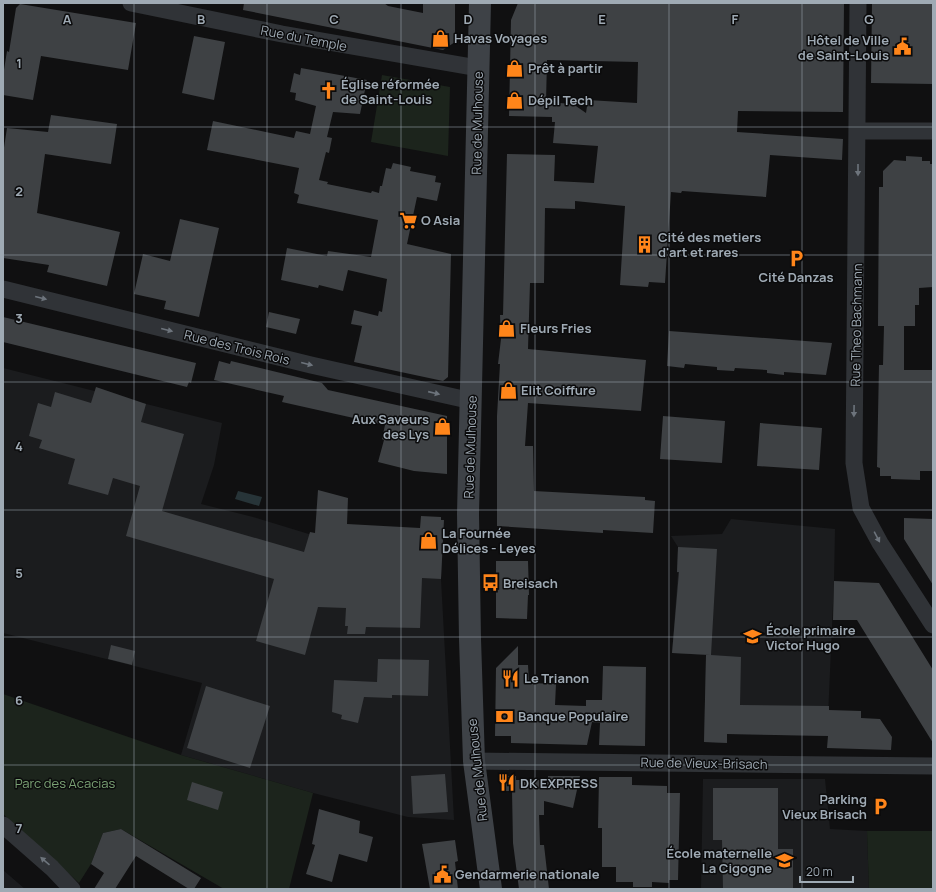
<svg xmlns="http://www.w3.org/2000/svg" width="936" height="892" font-family="Manrope,sans-serif">
	<style>
		.built { fill: #1b1c1e }
		.green { fill: #1c241c }
		.water { fill: #273438 }
		.building { fill: #3e4144; fill-rule: evenodd }
		.lines { fill: none; stroke-linecap: round; stroke-linejoin: round }
		.street { stroke: #303337; stroke-width: 17 }
		.secondary { stroke: #3e4247; stroke-width: 22 }
		.oneway { fill: #6d747c }
		.grid { fill: none; stroke: #9faab4; stroke-width: 1; stroke-opacity: 0.55 }
		.labels { text-anchor: middle; stroke-width: 3; stroke-linejoin: round; paint-order: stroke }
		.street-label { font-size: 13px; fill: #9faab4; stroke: #0b0b0c }
		.poi-label { font-size: 13px; font-weight: bold; fill: #9faab4; stroke: #0b0b0c; text-anchor: start }
		.park-label { font-size: 13px; fill: #7aa174; stroke: #0b0b0c }
		.grid-label { font-size: 13px; text-anchor: middle; font-weight: bold; fill: #9faab4; stroke: #0b0b0c; stroke-width: 3; stroke-linejoin: round; paint-order: stroke }
	</style>
	<rect width="100%" height="100%" fill="#101011"/>
	<path class="built" d="M3,368L222,423L214,465L201,504L253,517L335,542L442,557L441,579L454,820L408,817L313,793L181,755L202,683L3,633Z
		M731,519L835,529L834,581L828,717H825V736L727,734V743L704,742L706,655L672,653L678,573L677,572L678,547L671,536L722,534Z
		M703,779H825L830,829L867,831L869,889H701Z
		M3,870L25,889H3Z"/>
	<path class="green" d="M382,75L450,87L448,156L371,142Z
		M3,694L181,755L313,793L289,889H224L121,829L103,833L91,864L79,883L3,814Z
		M867,831H933V889H869Z"/>
	<path class="water" d="M238,491L262,497L259,506L235,499Z"/>
	<path class="building" d="M244,3H384L388,6L423,13V3H455V42L443,50L243,10Z
		M518,3H844L843,112L738,111L737,132L843,139L842,160L770,155L766,197L682,191L681,193L671,192L665,283L649,282L648,287L620,285L625,206L575,201V209L545,208L544,283H530L528,349L646,360L641,411L528,403L525,446H533L534,491L645,497V500L655,501L653,533L603,530V533L497,526V416L500,364H498L501,339L500,315H503L507,154L555,155L554,181L594,183L598,146L553,143L555,122H552V117L509,116L511,20ZM547,60L638,62L637,103L588,100L586,113L573,104L546,102Z
		M872,3H933V84L871,83Z
		M20,4L136,23L128,70L41,56L33,100L3,95V76L7,51L9,52L16,8Z
		M194,36L225,42L214,100L182,93Z
		M301,68L367,80L360,114L333,112L327,137L332,138L329,153L326,152L319,180L328,182L327,184L371,193L372,191L379,193L380,186H382L386,168L391,169L393,163L411,167L410,171L436,176L435,182L441,183L437,201L417,197L407,244L451,254L448,377L443,381L354,362L362,326L351,324L354,310L378,316L379,311L382,312L387,279L348,270L343,291L319,285L318,288L281,280L287,248L327,256L328,251L371,257L378,220L297,203L299,195L294,193L299,168L207,150L213,121L294,138L296,131L310,134L316,106L295,100L296,93L290,92L294,73L300,75Z
		M51,115L117,124L111,164L45,154L37,213L120,232L107,286L47,272L49,265L3,258V154L7,128L48,132Z
		M906,156L922,157V161H930V164H933V287L919,288V305H915V326H904V370H933V471H920V480L891,479V476H880V468L877,467L879,365H883L884,326H878L879,187H883V171L894,160L906,161Z
		M180,219L219,228L199,317L164,309L166,301L134,294L143,254L170,261Z
		M269,312L300,319L296,334L266,327Z
		M3,317L196,363L191,383L189,382L187,387L3,342Z
		M669,331L832,343L826,375L784,372V375L767,373V370L735,368L734,371L717,370V367L685,364L684,368L667,366Z
		M219,361L230,364L231,361L289,375L322,383L328,390L447,416V474L414,471L378,462L384,440L382,439L385,425L282,402L284,396L214,380Z
		M96,387L146,404L141,422L184,434L162,511L304,552L310,532L315,533L318,490L348,498L347,524L420,528L421,516L441,517V520H444L441,579L422,578L420,628L366,627L365,634H347L348,626H345L346,608L318,607L305,655L256,641L274,579L126,536L140,486L113,478L108,495L68,484L75,459L39,448L42,440L29,436L38,403L51,407L55,392L91,403Z
		M663,416L725,421L722,463L660,459Z
		M760,423L822,428L819,470L757,466Z
		M904,518L933,519V585L904,539Z
		M678,547L717,549L711,655L741,657L740,705L829,706V710L861,711V718L880,719L892,737L891,750L827,748L828,736L727,734V743L704,742L706,655H710L672,653L679,572H677Z
		M496,561H528L529,595H528L527,619L496,618Z
		M834,581L879,583L933,670V743L857,620H833Z
		M111,645L135,651L132,665L108,659Z
		M518,646V665H528L529,683L556,684L555,705L586,706V700H602L603,666L646,667L645,746L599,745L600,723L592,722L587,745L511,743V736H495L496,668Z
		M378,659L429,660L428,696L392,695V698L364,697L358,723L341,719L342,715L332,712L334,680L377,682Z
		M206,686L270,706L250,768L187,748Z
		M445,774L448,812L413,814L411,776Z
		M499,776H516V780H548V776H580L573,808L544,801V815H539L540,845H544L549,889H519L513,843L512,791H501Z
		M599,777H632V785L667,786V793H680L678,880H669V883L652,882V887H633V882H616V867H602V828H598Z
		M192,782L223,792L218,810L187,800Z
		M713,788H778V849H793V889H723L722,840H713Z
		M319,809L360,821L359,833L373,837L367,862L339,854L332,882L306,874L315,845L312,844Z
		M121,829L201,878L194,889H189L136,856L115,889H94L104,873L91,864L103,833Z
		M455,840L458,861L455,862L458,889H430L422,844Z"/>
	<g class="lines">
		<path class="street" d="M131,3L282,34L478,68
			M858,3L854,463L861,508L880,543L933,625
			M858,131H933
			M3,289L311,365L472,401
			M474,761L933,766
			M3,825L52,868L72,889"/>
		<path class="secondary" d="M480,3L468,514L470,639L474,761L491,889"/>
	</g>
	<defs><path id="oneway-solid" d="M-6-.8H1V-3.2L6.5 0L1 3.2V.8H-6Z"/></defs>
	<g class="oneway">
		<use href="#oneway-solid" transform="translate(858 170) rotate(90)"/>
		<use href="#oneway-solid" transform="translate(41 298) rotate(14)"/>
		<use href="#oneway-solid" transform="translate(167 330) rotate(14)"/>
		<use href="#oneway-solid" transform="translate(307 364) rotate(14)"/>
		<use href="#oneway-solid" transform="translate(434 393) rotate(13)"/>
		<use href="#oneway-solid" transform="translate(854 411) rotate(91)"/>
		<use href="#oneway-solid" transform="translate(877 537) rotate(62)"/>
		<use href="#oneway-solid" transform="translate(45 861) rotate(-139)"/>
	</g>
	<path class="grid" d="M134,3V889M267,3V889M401,3V889M535,3V889M669,3V889M802,3V889M3,127H933M3,255H933M3,382H933M3,510H933M3,637H933M3,765H933"/>
	<defs>
		<symbol id="shop-bare" viewBox="-9 -9 18 18"><path d="M-5-2.5h2.3a2.7 3.5 0 0 1 5.4 0H5L5.5 6h-11ZM-1.5-2.5h3a1.5 2.3 0 0 0-3 0Z" fill="#ff851a" stroke="#0b0b0c" stroke-width="2.5" paint-order="stroke"/></symbol>
		<symbol id="civic-bare" viewBox="-9 -9 18 18"><path d="M-.6-6.5H3V-4.5H.6V-3L4-1V1h2V6H-6V1h2V-1L-.6-3ZM-1.2 2.5V6h2.4V2.5Z" fill="#ff851a" stroke="#0b0b0c" stroke-width="2.5" paint-order="stroke"/></symbol>
		<symbol id="church-bare" viewBox="-9 -9 18 18"><path d="M-1.2-6h2.4v3.5h3.3v2.4h-3.3V6h-2.4V-.1h-3.3v-2.4h3.3Z" fill="#ff851a" stroke="#0b0b0c" stroke-width="2.5" paint-order="stroke"/></symbol>
		<symbol id="supermarket-bare" viewBox="-9 -9 18 18"><path d="M-6-5.5h2.5l.6 2H6L4.5 2H-2.5L-4.4-4H-6ZM-1.5 3.2a1.3 1.3 0 1 0 .1 0ZM3 3.2a1.3 1.3 0 1 0 .1 0Z" fill="#ff851a" stroke="#0b0b0c" stroke-width="2.5" paint-order="stroke"/></symbol>
		<symbol id="building-bare" viewBox="-9 -9 18 18"><path d="M-4-6H4V6H1V3H-1V6H-4ZM-2.5-4.3h1.7v1.8h-1.7ZM.8-4.3h1.7v1.8H.8ZM-2.5-1h1.7V.8h-1.7ZM.8-1h1.7V.8H.8Z" fill="#ff851a" stroke="#0b0b0c" stroke-width="2.5" paint-order="stroke"/></symbol>
		<symbol id="parking-bare" viewBox="-9 -9 18 18"><path d="M-3.5-5.5H1a3.5 3.5 0 0 1 0 7H-1V5.5H-3.5ZM-1-3.4V-.6H.8a1.4 1.4 0 0 0 0-2.8Z" fill="#ff851a" stroke="#0b0b0c" stroke-width="2.5" paint-order="stroke"/></symbol>
		<symbol id="bus-bare" viewBox="-9 -9 18 18"><path d="M-5-6H5V4H4V6H2V4H-2V6H-4V4H-5ZM-3.5-4V0h7V-4ZM-3.5 1.2v1.5H-2V1.2ZM2 1.2v1.5H3.5V1.2Z" fill="#ff851a" stroke="#0b0b0c" stroke-width="2.5" paint-order="stroke"/></symbol>
		<symbol id="school-bare" viewBox="-9 -9 18 18"><path d="M0-5L7-2L0 1L-7-2ZM-4 1L0 2.5L4 1V4Q0 6-4 4Z" fill="#ff851a" stroke="#0b0b0c" stroke-width="2.5" paint-order="stroke"/></symbol>
		<symbol id="restaurant-bare" viewBox="-9 -9 18 18"><path d="M-5-6h1v4h1v-4h1v4h1v-4h1v5L-1.5 .5V6h-2V.5L-5-1ZM5-6V6H3V1.5H1.5Q1.5-4 5-6Z" fill="#ff851a" stroke="#0b0b0c" stroke-width="2.5" paint-order="stroke"/></symbol>
		<symbol id="bank-bare" viewBox="-9 -9 18 18"><path d="M-6-4H6V4H-6ZM0-2.3a2.3 2.3 0 1 0 0 4.6a2.3 2.3 0 1 0 0-4.6Z" fill="#ff851a" stroke="#0b0b0c" stroke-width="2.5" paint-order="stroke"/></symbol>
	</defs>
	<g fill-rule="evenodd">
		<use href="#shop-bare" x="428" y="26" width="25" height="25"/>
		<use href="#civic-bare" x="890" y="34" width="25" height="25"/>
		<use href="#shop-bare" x="502" y="56" width="25" height="25"/>
		<use href="#church-bare" x="316" y="78" width="25" height="25"/>
		<use href="#shop-bare" x="502" y="88" width="25" height="25"/>
		<use href="#supermarket-bare" x="396" y="208" width="25" height="25"/>
		<use href="#building-bare" x="632" y="232" width="25" height="25"/>
		<use href="#parking-bare" x="784" y="246" width="25" height="25"/>
		<use href="#shop-bare" x="494" y="316" width="25" height="25"/>
		<use href="#shop-bare" x="496" y="378" width="25" height="25"/>
		<use href="#shop-bare" x="430" y="414" width="25" height="25"/>
		<use href="#shop-bare" x="416" y="528" width="25" height="25"/>
		<use href="#bus-bare" x="478" y="570" width="25" height="25"/>
		<use href="#school-bare" x="740" y="624" width="25" height="25"/>
		<use href="#restaurant-bare" x="498" y="666" width="25" height="25"/>
		<use href="#bank-bare" x="492" y="704" width="25" height="25"/>
		<use href="#restaurant-bare" x="494" y="770" width="25" height="25"/>
		<use href="#parking-bare" x="868" y="794" width="25" height="25"/>
		<use href="#school-bare" x="772" y="848" width="25" height="25"/>
		<use href="#civic-bare" x="430" y="862" width="25" height="25"/>
	</g>
	<g class="labels">
		<g class="street-label">
			<text transform="translate(304 38) rotate(11)" y="5">Rue du Temple</text>
			<text transform="translate(477 123) rotate(-89)" y="5">Rue de Mulhouse</text>
			<text transform="translate(856 325) rotate(-89)" y="5">Rue Theo Bachmann</text>
			<text transform="translate(237 347) rotate(14)" y="5">Rue des Trois Rois</text>
			<text transform="translate(470 447) rotate(-88)" y="5">Rue de Mulhouse</text>
			<text transform="translate(704 763) rotate(1)" y="5">Rue de Vieux-Brisach</text>
			<text transform="translate(477 770) rotate(-96)" y="5">Rue de Mulhouse</text>
		</g>
		<g class="poi-label">
			<text x="454" y="43">Havas Voyages</text>
			<text x="889" y="45" text-anchor="end">Hôtel de Ville<tspan x="889" dy="15">de Saint-Louis</tspan></text>
			<text x="528" y="73">Prêt à partir</text>
			<text x="341" y="89">Église réformée<tspan x="341" dy="15">de Saint-Louis</tspan></text>
			<text x="528" y="105">Dépil Tech</text>
			<text x="421" y="225">O Asia</text>
			<text x="658" y="242">Cité des metiers<tspan x="658" dy="15">d'art et rares</tspan></text>
			<text x="796" y="282" text-anchor="middle">Cité Danzas</text>
			<text x="520" y="333">Fleurs Fries</text>
			<text x="521" y="395">Elit Coiffure</text>
			<text x="429" y="424" text-anchor="end">Aux Saveurs<tspan x="429" dy="15">des Lys</tspan></text>
			<text x="442" y="538">La Fournée<tspan x="442" dy="15">Délices - Leyes</tspan></text>
			<text x="503" y="588">Breisach</text>
			<text x="766" y="635">École primaire<tspan x="766" dy="15">Victor Hugo</tspan></text>
			<text x="524" y="683">Le Trianon</text>
			<text x="518" y="721">Banque Populaire</text>
			<text x="520" y="788">DK EXPRESS</text>
			<text x="867" y="804" text-anchor="end">Parking<tspan x="867" dy="15">Vieux Brisach</tspan></text>
			<text x="772" y="858" text-anchor="end">École maternelle<tspan x="772" dy="15">La Cigogne</tspan></text>
			<text x="455" y="879">Gendarmerie nationale</text>
		</g>
		<g class="park-label">
			<text x="65" y="788">Parc des Acacias</text>
		</g>
	</g>
	<g class="grid-label">
		<text x="67" y="24">A</text>
		<text x="201" y="24">B</text>
		<text x="334" y="24">C</text>
		<text x="468" y="24">D</text>
		<text x="602" y="24">E</text>
		<text x="735" y="24">F</text>
		<text x="869" y="24">G</text>
		<text x="19" y="68">1</text>
		<text x="19" y="196">2</text>
		<text x="19" y="323">3</text>
		<text x="19" y="451">4</text>
		<text x="19" y="578">5</text>
		<text x="19" y="705">6</text>
		<text x="19" y="833">7</text>
	</g>
	<rect width="936" height="892" fill="none" stroke="#9faab4" stroke-width="8"/>
	<path d="M800 876v6h53v-6" fill="none" stroke="#9faab4" stroke-width="2"/>
	<text x="806" y="876" font-size="12" fill="#9faab4" stroke="#0b0b0c" stroke-width="3" paint-order="stroke">20 m</text>
</svg>
